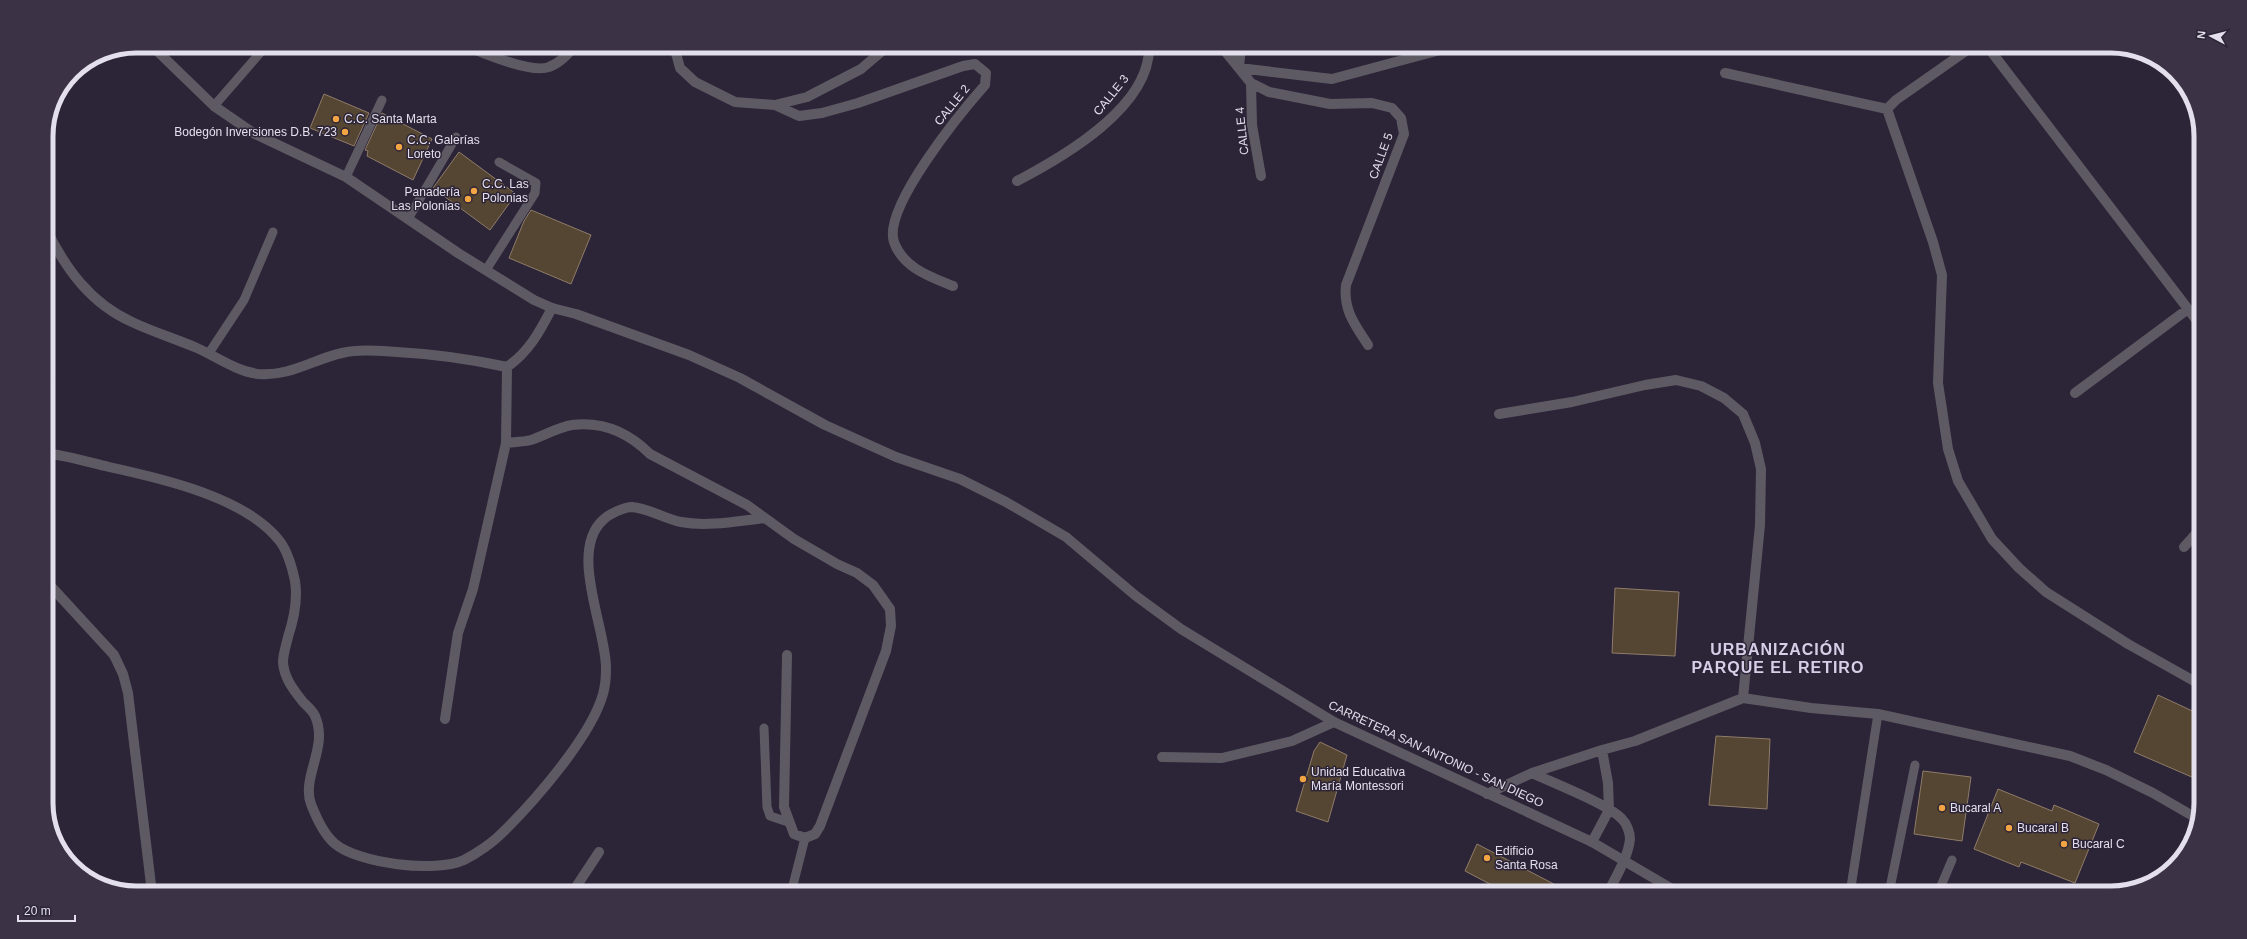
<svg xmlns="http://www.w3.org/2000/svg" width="2247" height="939" font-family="Arial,sans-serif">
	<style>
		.building { fill: #554533; stroke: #8f7c69 }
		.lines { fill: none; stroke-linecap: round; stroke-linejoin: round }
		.service { stroke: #5e5a64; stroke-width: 9 }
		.minor { stroke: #5e5a64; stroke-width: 10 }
		.tertiary { stroke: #5e5a64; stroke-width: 10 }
		.poi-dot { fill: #f3a443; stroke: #2c2437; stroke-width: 1.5 }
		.labels { text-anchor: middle; stroke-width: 3; stroke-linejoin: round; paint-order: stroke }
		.street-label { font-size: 12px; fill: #e4dfec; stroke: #2c2437 }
		.poi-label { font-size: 12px; fill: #e4dfec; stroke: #2c2437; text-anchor: start }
		.district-label { font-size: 16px; font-weight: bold; letter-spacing: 1px; fill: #d7cee7; stroke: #2c2437 }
		.rim { fill: none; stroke: #e4dfec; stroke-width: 5 }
	</style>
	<rect width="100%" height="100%" fill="#2c2437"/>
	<path class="building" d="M324,94L369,113L354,146L310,128Z
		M382,113L432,139L413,180L367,156L368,151L365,150Z
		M459,152L516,194L490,230L433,188Z
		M531,210L591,235L571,284L509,258L524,221Z
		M1615,588L1679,592L1675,656L1612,653Z
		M2158,695L2201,715V781L2134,752Z
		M1716,736L1770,739L1767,809L1709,805Z
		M1320,742L1347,755L1328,822L1296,811L1314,751Z
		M1923,771L1971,777L1962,841L1914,834Z
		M1998,789L2052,811L2054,805L2099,824L2075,883L2021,862L2019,867L1974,849Z
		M1477,844L1571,893H1507L1465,871Z"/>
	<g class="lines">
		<path class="service" d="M214,106L266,46
			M346,177L382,100
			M408,219L456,137
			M486,270L535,193L536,183L499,162
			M209,353L244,300L273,232
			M764,728L767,807L770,816L788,822
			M791,893L805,838
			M1854,893L1851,887L1878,714
			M1889,893L1915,765
			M1938,893L1952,860"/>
		<path class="minor" d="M466,46C483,53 532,74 549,67C560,63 568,54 575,46
			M674,46L680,68L695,82L735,102L775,105L807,97L861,69L888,46
			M1221,46L1251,83L1269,92L1330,104L1372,103L1392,108L1401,118L1404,134L1346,285C1343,310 1355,325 1368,345
			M1973,46L1896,100L1887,109L1933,242L1942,275L1938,383L1948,449L1958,481L1992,539L2019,568L2046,592L2128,644L2201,685
			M1987,46L2201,326
			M1239,68L1332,79L1455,46
			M1239,68L1241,46
			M1725,73L1887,109
			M1251,83L1252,125L1261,176
			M775,105L799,116L822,113L858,103L963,66L975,64L986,73L985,85C962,111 882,208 894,242C903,268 931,277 953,286
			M1017,181C1063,157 1151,107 1149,46
			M46,229C66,269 90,303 132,322C153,332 176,339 197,348C217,357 236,371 258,374C289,377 314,359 342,353C360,349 379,351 397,352C434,354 470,359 507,367C529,352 540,331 552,308
			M2075,393L2188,309
			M1499,414L1572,402L1645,385L1676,380L1701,386L1724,398L1743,414L1755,443L1761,469L1760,525L1743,698
			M506,443C514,442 523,442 531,440C544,436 558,427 572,425C603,421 629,433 650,454L747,505L794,539L837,564L857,573L873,585L890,609L891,626L886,651L820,826L815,834L805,838L794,834L784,807L787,655
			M46,453C68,456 88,462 109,467C160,478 244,497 278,539C287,549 292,567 295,581C298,600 294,619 288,637C286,646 283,654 283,662C284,678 293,689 303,702C307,706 313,711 315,716C329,747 301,777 311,804C316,817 324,834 334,843C358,864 436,873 464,860C476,854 492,843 501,834C533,803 591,737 603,694C605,687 606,677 606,669C607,630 568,552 603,520C609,514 624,507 632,507C648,508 665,519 681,522C707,527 738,521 765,518
			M2184,547L2201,528
			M46,581L114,655L123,674L128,693L152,893
			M445,719L458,633L473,589L506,443L507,367
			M1162,757L1222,758L1292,741L1334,722
			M1532,773C1553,783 1608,804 1622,819C1627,824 1630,833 1630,839C1628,858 1616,876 1608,893
			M1487,794L1532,773L1602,750L1635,741L1743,698L1811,708L1878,714L2070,756L2106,770L2153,793L2198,819
			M1592,842L1609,810L1608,783L1602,750
			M572,893L599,852"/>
		<path class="tertiary" d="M152,46L214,106L255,134L346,177L458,253L534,300L552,308L576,314L689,355L740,378L825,425L896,457L960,479L1006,502L1066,537L1136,596L1181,629L1334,722L1592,842L1679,893"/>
	</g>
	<g class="poi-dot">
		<circle cx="336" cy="119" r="4"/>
		<circle cx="345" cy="132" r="4"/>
		<circle cx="399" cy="147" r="4"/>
		<circle cx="474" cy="191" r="4"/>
		<circle cx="468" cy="199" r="4"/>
		<circle cx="1303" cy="779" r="4"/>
		<circle cx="1942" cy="808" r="4"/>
		<circle cx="2009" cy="828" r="4"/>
		<circle cx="2064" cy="844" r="4"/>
		<circle cx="1487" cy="858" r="4"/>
	</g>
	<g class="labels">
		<g class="street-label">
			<text transform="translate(1111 95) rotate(-51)" y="4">CALLE 3</text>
			<text transform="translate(952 105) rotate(-51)" y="4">CALLE 2</text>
			<text transform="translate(1242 131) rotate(-96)" y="4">CALLE 4</text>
			<text transform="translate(1381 156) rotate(-70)" y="4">CALLE 5</text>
			<text transform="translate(1436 754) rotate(25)" y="4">CARRETERA SAN ANTONIO - SAN DIEGO</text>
		</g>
		<g class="poi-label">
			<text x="344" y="123">C.C. Santa Marta</text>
			<text x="337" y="136" text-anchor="end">Bodegón Inversiones D.B. 723</text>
			<text x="407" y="144">C.C. Galerías<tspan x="407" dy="14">Loreto</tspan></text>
			<text x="482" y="188">C.C. Las<tspan x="482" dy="14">Polonias</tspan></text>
			<text x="460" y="196" text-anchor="end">Panadería<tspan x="460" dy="14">Las Polonias</tspan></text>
			<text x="1311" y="776">Unidad Educativa<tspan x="1311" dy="14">María Montessori</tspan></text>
			<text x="1950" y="812">Bucaral A</text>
			<text x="2017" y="832">Bucaral B</text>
			<text x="2072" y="848">Bucaral C</text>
			<text x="1495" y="855">Edificio<tspan x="1495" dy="14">Santa Rosa</tspan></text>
		</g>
		<g class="district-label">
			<text x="1778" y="655">URBANIZACIÓN<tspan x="1778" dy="18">PARQUE EL RETIRO</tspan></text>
		</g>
	</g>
	<path d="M0 0H2247V939H0ZM136 53H2111A83 83 0 0 1 2194 136V803A83 83 0 0 1 2111 886H136A83 83 0 0 1 53 803V136A83 83 0 0 1 136 53Z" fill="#3b3345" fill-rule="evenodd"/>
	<path class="rim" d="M136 53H2111A83 83 0 0 1 2194 136V803A83 83 0 0 1 2111 886H136A83 83 0 0 1 53 803V136A83 83 0 0 1 136 53Z"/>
	<g transform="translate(2211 36) rotate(277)" stroke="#2c2437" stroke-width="3" paint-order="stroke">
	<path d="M0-3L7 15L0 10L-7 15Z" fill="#e4dfec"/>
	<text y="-6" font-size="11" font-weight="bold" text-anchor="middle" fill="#e4dfec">N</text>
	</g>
	<path d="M18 915v6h57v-6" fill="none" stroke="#e4dfec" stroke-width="2"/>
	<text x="24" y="915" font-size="12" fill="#e4dfec" stroke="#2c2437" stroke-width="3" paint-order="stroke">20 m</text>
</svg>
